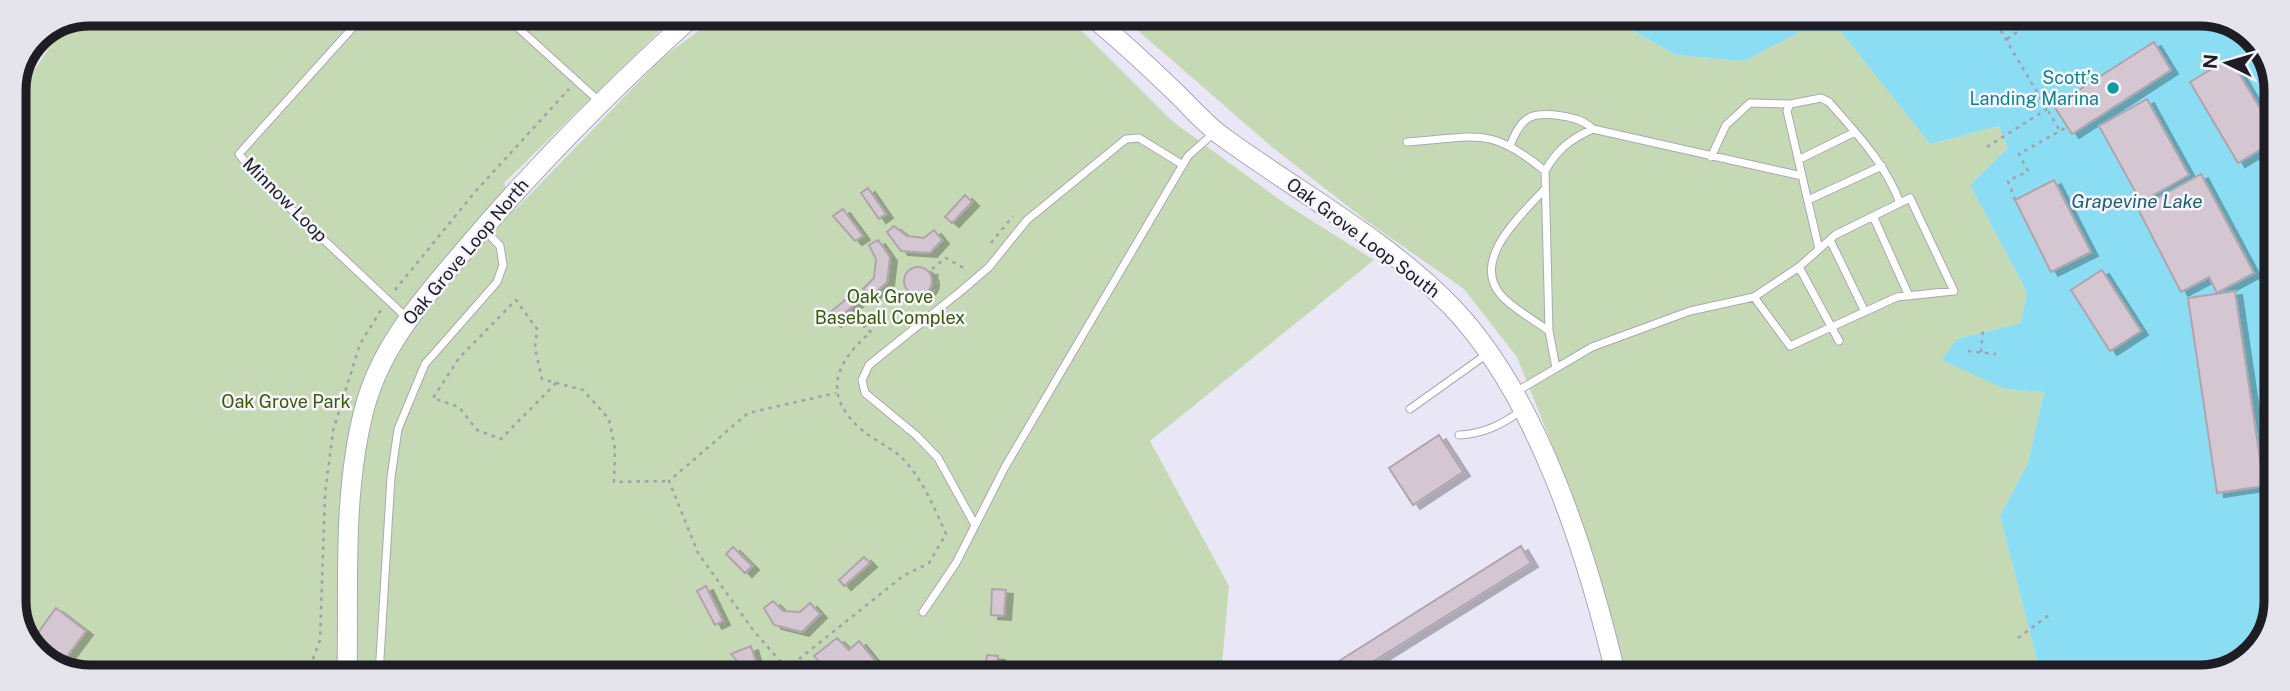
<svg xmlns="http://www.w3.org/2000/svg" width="2290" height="691" font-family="'Public Sans',sans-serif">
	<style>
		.green { fill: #c5d9b4 }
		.water { fill: #8addf2 }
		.building { fill: #d5c7d2; stroke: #b1a4ae; stroke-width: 2; filter: url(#shadow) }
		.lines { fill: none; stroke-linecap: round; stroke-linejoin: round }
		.lane-casing { stroke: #aaa8b7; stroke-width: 9 }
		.secondary-casing { stroke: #aaa8b7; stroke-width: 21 }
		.path { stroke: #a2a0ac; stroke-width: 2.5; stroke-dasharray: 3.5 5; stroke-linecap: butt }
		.lane { stroke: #fff; stroke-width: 7 }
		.secondary { stroke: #fff; stroke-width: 19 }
		.culture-dot { fill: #0f9aa8; stroke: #f6f5fe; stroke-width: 2.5 }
		.labels { text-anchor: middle; stroke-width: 5; stroke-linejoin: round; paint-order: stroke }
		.culture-label { font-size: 18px; fill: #0d838f; stroke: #f6f5fe; text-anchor: end }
		.street-label { font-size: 18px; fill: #1e1d23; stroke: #f6f5fe }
		.park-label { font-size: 18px; fill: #375b02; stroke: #f6f5fe }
		.water-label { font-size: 19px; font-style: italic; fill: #1d6170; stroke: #f6f5fe }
		.rim { fill: none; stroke: #1e1d23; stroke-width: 9 }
	</style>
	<defs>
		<filter id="shadow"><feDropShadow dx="7" dy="4" stdDeviation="0" flood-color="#0004"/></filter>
	</defs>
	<rect width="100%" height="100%" fill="#e9e7f6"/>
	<path class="green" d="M90,14L676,15L504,183L515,210L662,58L720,15H1066L1172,121L1287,205L1374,260L1150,441L1229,586L1221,676L70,674L33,651L14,606V95L24,85L65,25Z
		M1120,15L1606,16L1676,55L1744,61L1800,32H1841L1930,144L1999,126L2008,148L1970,185L2027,292L2021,323L1957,339L2005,389L2044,392L2028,463L2000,516L2039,667L2024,677L1624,676L1569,487L1517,357L1464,289L1368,222L1272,147Z"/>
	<path class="water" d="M1607,16L2220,17L2257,40L2276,85L2273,621L2247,661L2200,677H2047L2039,667L2000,516L2028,463L2044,392L2005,389L1942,360L1957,339L2021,323L2027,292L1970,185L2008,148L1999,126L1930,144L1841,32H1800L1744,61L1676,55Z"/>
	<path class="building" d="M2154,42L2171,70L2072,134L2054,106Z
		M2230,58L2276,135V140L2238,163L2190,82Z
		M2147,99L2189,175L2141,202L2099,126Z
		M2201,174L2254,273L2217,293L2209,277L2181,292L2138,209Z
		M2054,180L2091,252L2051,272L2015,200Z
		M868,188L886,214L879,219L861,193Z
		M965,195L972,202L952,223L945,217Z
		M843,209L863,236L855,241L833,216Z
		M894,226L907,236L924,238L934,230L942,240L930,253L901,251L887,232Z
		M878,240L890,257L887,282L872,296L863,289L874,278L876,259L869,245Z
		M904 281a14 14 0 1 1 28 0a14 14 0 1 1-28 0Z
		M2102,270L2141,331L2110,351L2071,290Z
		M2235,291L2264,486L2217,493L2188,298Z
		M850,296L856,303L834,323L827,315Z
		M1439,435L1463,472L1413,505L1389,468Z
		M1521,546L1531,563L1350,676H1333L1328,668Z
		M733,547L752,566L745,573L726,554Z
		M864,557L870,563L844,586L839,580Z
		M706,586L723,621L715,625L697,591Z
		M992,589L1006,590L1004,616L991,615Z
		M773,601L783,611L800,612L810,603L820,614L802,632L774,625L764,608Z
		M56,608L86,631L59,667L33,651L30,644Z
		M837,638L849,650L859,641L878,664L871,675H831L814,656Z
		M751,646L757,666L753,675H739L742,667L731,654Z
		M987,655L998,656L997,670L1002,675H984Z"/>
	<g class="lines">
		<defs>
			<path id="lane" d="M365,14L239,154L257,177L406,317
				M504,15L600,102
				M1407,142C1474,138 1488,124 1545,171
				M1510,146C1521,117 1530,111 1562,116C1574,118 1583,120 1593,129
				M1711,157L1726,125L1750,103L1790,104
				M1798,160L1855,132
				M1544,190C1522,214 1470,260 1501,295C1513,309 1534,320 1549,331
				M1808,200L1882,166
				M1873,216L1909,296
				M1830,240L1864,310
				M1819,249L1787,111L1790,104L1821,98L1829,102C1857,134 1885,163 1900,203
				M1754,297L1790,346L1897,297L1954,291L1910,198L1835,235L1799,267
				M1556,368L1549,331L1545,171C1557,150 1570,139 1593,129L1802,176
				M1514,393L1592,347L1690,311L1754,297L1799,267L1839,341
				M1410,409L1487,354
				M1459,435C1484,434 1503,424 1522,410
				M975,525L938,458L917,436L865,393L862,380L869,365L961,291L989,267L1027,220L1126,139L1139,138L1183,165
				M923,612L956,563L1005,467L1188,156L1215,132
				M379,675L391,477L398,429L425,364L497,282L503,265L500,246L485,230"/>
			<path id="secondary" d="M1090,15C1119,39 1146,64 1173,90C1188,104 1202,121 1219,134C1296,191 1385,238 1452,307C1538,397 1588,557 1616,676
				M347,675C349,587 342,496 364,410C381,344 425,297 468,246C538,164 614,87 694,15"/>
		</defs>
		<use href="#lane" class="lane-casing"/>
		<use href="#secondary" class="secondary-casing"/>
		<path class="path" d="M1992,16L2060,131
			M2007,39L2040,16
			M1987,147L2047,109
			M2015,200L2008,181L2028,171L2019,154L2067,127
			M991,243L1013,216
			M395,290L475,192L569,89
			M1968,351L1996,354
			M1981,352L1983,329
			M556,383L501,439L477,430L459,407L433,398L459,358L516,300L537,329L535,348L542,379L583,390L609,419L615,449L614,482L669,481
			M2018,638L2049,615
			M307,675L320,640L325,494L333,431L360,344L381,310
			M779,675L903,576L929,563L946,534C934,507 923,480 903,459C891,447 875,441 862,430C822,396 834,363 871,332L864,327L900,294L917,299L933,293L939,278L933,268L946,258L967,270
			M792,675L753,630L698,553L669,481L748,413L836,393
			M943,675L955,666L962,675"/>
		<use href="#lane" class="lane"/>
		<use href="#secondary" class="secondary"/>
	</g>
	<circle class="culture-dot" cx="2113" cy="88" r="7"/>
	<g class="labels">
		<g class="culture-label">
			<text x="2099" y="84">Scott’s<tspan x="2099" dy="21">Landing Marina</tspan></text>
		</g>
		<g class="street-label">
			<text transform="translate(285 200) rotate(45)" y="6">Minnow Loop</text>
			<text transform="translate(1363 238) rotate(37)" y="6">Oak Grove Loop South</text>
			<text transform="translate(466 252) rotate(-50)" y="6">Oak Grove Loop North</text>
		</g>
		<g class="park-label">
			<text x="890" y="303">Oak Grove<tspan x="890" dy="21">Baseball Complex</tspan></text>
			<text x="286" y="408">Oak Grove Park</text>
		</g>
		<g class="water-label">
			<text x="2137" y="208">Grapevine Lake</text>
		</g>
	</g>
	<path d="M0 0H2290V691H0ZM90 26H2200A64 64 0 0 1 2264 90V601A64 64 0 0 1 2200 665H90A64 64 0 0 1 26 601V90A64 64 0 0 1 90 26Z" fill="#e5e4ec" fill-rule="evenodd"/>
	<path class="rim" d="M90 26H2200A64 64 0 0 1 2264 90V601A64 64 0 0 1 2200 665H90A64 64 0 0 1 26 601V90A64 64 0 0 1 90 26Z"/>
	<g transform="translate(2227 63) rotate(275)" stroke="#f6f5fe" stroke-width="5" paint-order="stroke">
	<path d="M0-5L12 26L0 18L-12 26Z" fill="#1e1d23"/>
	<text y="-10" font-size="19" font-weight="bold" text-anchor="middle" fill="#1e1d23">N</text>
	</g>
</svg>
